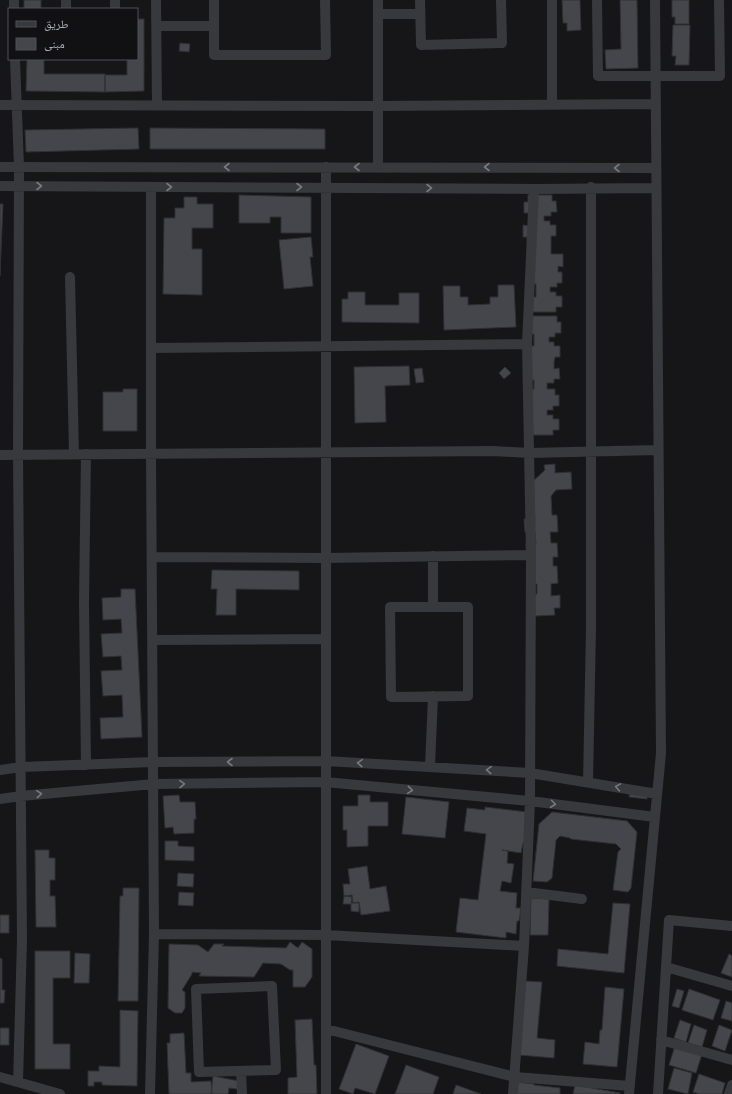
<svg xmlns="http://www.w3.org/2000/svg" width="732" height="1094" font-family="'Noto Sans','Noto Naskh Arabic',sans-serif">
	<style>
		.building { fill: #45464b; stroke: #303033 }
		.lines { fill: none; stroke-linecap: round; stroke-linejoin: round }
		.street { stroke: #37393c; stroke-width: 10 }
		.oneway { stroke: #767a80 }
	</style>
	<rect width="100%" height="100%" fill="#161618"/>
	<path class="building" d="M24,0H41V9H24Z
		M562,0H580L581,30L567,31V23H563Z
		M620,0H637L638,68L606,69L605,50L621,49Z
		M672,0H689V24H675V17H672Z
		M137,19H144V91L105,92V75H127V59H137Z
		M673,25H690L689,65H675L676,56H672Z
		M180,43L190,44L189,52L179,51Z
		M27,59H44V74H105V92L26,91Z
		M138,128L139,149L26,152L25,130Z
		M150,128L325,129V149H150Z
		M239,195L311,197V233H281V217H270V223H239Z
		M528,195H552V201H556L557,212H551V216H544V221H550V225H556V236H551V254H563V267L558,266V272H562V283H557V287H550V292H556V296H562V307H556V312H533L529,297H536V284H530L527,237H523V225L530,226V213H524V202H528Z
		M184,197H197V204H213V228H192V249H202V295L163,294L164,218H175V208H184Z
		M0,204H3L0,276Z
		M311,237L313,257H310L313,286L284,289L279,240Z
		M498,285H514L516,327L444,330L443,286H460V297H468V305L490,304V297H498Z
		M348,292H365V305H399V293H419V323L342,322V299H348Z
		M532,316H557V322H561V333H555V337H549V342H554V346H560V357H555L554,362V369L559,368L560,379H554V383H547V389H555V395H559V406H553V410H547V415H553V419H559V430H553V435H530L531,389H534V380H527V346H534V334H528Z
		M409,366L410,385L385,386L386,422L355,423L354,367Z
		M505,367L511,373L504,379L499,373Z
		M422,368L424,382L416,383L414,369Z
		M123,389H137V431H103V392H123Z
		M555,464V473L571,472L572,489L556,490L551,496L552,515H557L558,532H550L551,543H557L558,557H553V566H557L558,583L551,584V596L560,595V608H554L555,615L535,616L528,595L537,594V584H528L526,544H536L535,532H525L524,519H535L530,484L545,470L544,465Z
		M212,570L299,571V590L236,589V615H216L217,589H211Z
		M121,589H135L142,737L101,739L100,718L123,717L122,695L103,696L101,671L122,670L121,656L103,657L101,634L122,633L121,619L103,620L102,598L121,597Z
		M630,787L648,789L647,799L629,797Z
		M179,795L180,802H195L196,819H194V833L174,834L173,827L165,828L163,796Z
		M358,795H370V802H388V826H368V846L347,847V830H343V806H358Z
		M406,797L449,802L445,838L402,834Z
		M485,807L527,812V843H523L521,853L502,850L508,851L507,863L514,864L511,883L502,881L500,891L517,893L516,908H521L519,921H517L516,934L506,932V938L456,932L460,898L478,900L486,834L464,831L467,808L485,810Z
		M552,812L627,821L637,832L631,888L628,892L613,890L618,852L621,849L616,844L571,839L570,838L560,836L556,840L552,878L547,882L533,881L539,824Z
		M165,841H178V846L194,847V861L165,860Z
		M35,850H49V858H55V880H50V896H55L56,927H36Z
		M367,866L370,889L386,886L390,911L361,915L359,902L353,903L352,895L344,896L343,884H350L348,869Z
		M178,873L194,874L193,887L177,886Z
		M123,888H139L138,1001H118L120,896H123Z
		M179,892L194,893L193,906L178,905Z
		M344,896L352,897L351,903H359V912L351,911V904H343Z
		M531,898L549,899L548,935H530Z
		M613,903L630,904L624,973L557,966L558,949L608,954Z
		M0,915H9V933H0Z
		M290,942L298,948L302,942L312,949V977L305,987H293V970H290L281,964L263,963L254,977L199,976L201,973L192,972V974L182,990L185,992V1008L182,1013H175L168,1008L169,944L198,945L208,952L214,944H224L222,946L286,948Z
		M35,951H70V978H53V1044H70V1069H35Z
		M75,953L90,954L89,983H74Z
		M729,954L732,956V977L721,973Z
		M0,958L2,959V990H5L4,1003H0Z
		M525,981L542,982L537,1038L555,1040L554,1058L519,1055Z
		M605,987L624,989L617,1067L583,1064L585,1042L599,1044L600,1030H602Z
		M677,989L684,991L679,1008L672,1006Z
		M689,989L720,1000L713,1020L682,1010Z
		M726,1001L732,1003V1021L721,1018Z
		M120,1010L138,1011L137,1086L102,1085V1082H94V1086H88V1071H99V1066L120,1067Z
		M312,1019L314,1065H316L317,1094H288V1078L297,1077L295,1020Z
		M680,1020L691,1024L686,1042L674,1038Z
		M694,1025L707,1030L702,1047L688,1043Z
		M719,1025L732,1030L725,1051L712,1046Z
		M0,1028H9V1045H0Z
		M184,1033L186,1073H191V1082L211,1081L212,1094H169L167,1043H170V1034Z
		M356,1044L389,1056L375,1094L355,1088L353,1094L339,1089Z
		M675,1046L702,1054L696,1073L669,1065Z
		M406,1065L439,1077L433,1094H395Z
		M674,1068L692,1073L688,1094L668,1089Z
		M699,1074L725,1083L722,1094H699L693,1092Z
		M213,1076L239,1081L237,1089L229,1088L228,1094H211Z
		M518,1082L534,1084V1085L560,1088V1094H517Z
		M456,1085L481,1094H453Z
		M575,1085L620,1093V1094H573Z"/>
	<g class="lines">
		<path class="street" d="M14,0V9
			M66,0V9
			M115,0V9
			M156,0L157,105
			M214,0V55H326L325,0
			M378,0V167
			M420,0L421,45L502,43L501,0
			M552,0V105
			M597,0L598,76H720L719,0
			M378,14H420
			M157,26H214
			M15,59L19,167L18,455L22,940L18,1082
			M0,105L378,106L656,104
			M0,167L656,168
			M0,186L534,189L656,188
			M70,277L74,454
			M151,348L527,344
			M0,455L493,451L529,453L658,450
			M433,556V607H468V696L391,697L390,607H433
			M152,557L325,558L531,555
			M153,640L325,639
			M86,765L84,602L86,454
			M430,767L433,696
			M0,770L21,767L153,762L326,761L530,773L657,794
			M588,782L591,628V187
			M0,799L21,796L154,784L325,782L530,801L655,817
			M526,892L582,899
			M154,934L326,935L524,946
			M666,967L732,986
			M272,986L276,1070L199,1072L196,989Z
			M326,1029L515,1077L630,1086
			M661,1040L732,1060
			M241,1071L242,1094
			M0,1077L60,1094
			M150,1094L154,934L151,454V187
			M326,1094V167
			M513,1094L524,946L530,801L531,555L527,344L534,189
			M629,1094L661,753L655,0
			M658,1094L669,920L732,926
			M729,1094L732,1085"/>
	</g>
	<defs><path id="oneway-chevron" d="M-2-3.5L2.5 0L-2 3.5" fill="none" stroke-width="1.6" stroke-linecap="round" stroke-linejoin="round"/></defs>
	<g class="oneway">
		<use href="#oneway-chevron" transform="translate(227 167) rotate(-180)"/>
		<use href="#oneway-chevron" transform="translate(357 167) rotate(-180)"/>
		<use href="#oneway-chevron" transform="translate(487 167) rotate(-180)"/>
		<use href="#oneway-chevron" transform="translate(617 168) rotate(-180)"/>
		<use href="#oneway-chevron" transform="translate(39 186)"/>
		<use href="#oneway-chevron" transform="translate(169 187)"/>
		<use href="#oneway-chevron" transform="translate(299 187)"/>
		<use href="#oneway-chevron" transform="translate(429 188)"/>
		<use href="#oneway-chevron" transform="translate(230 762) rotate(180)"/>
		<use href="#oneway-chevron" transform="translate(360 763) rotate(-177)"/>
		<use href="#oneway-chevron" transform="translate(489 770) rotate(-177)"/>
		<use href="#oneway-chevron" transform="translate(182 784) rotate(-1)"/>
		<use href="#oneway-chevron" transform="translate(618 787) rotate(-170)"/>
		<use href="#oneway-chevron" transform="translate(410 790) rotate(5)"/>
		<use href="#oneway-chevron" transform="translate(39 794) rotate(-5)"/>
		<use href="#oneway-chevron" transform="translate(553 804) rotate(7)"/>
	</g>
	<rect x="8" y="8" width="130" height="52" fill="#111113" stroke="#4e5055"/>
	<rect x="16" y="21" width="20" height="6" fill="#37393c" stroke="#4e5055"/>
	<text x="44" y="28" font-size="12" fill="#a9afb7">طريق</text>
	<rect x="16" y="38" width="20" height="12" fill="#45464b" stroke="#4e5055"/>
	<text x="44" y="48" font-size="12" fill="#a9afb7">مبنى</text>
</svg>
